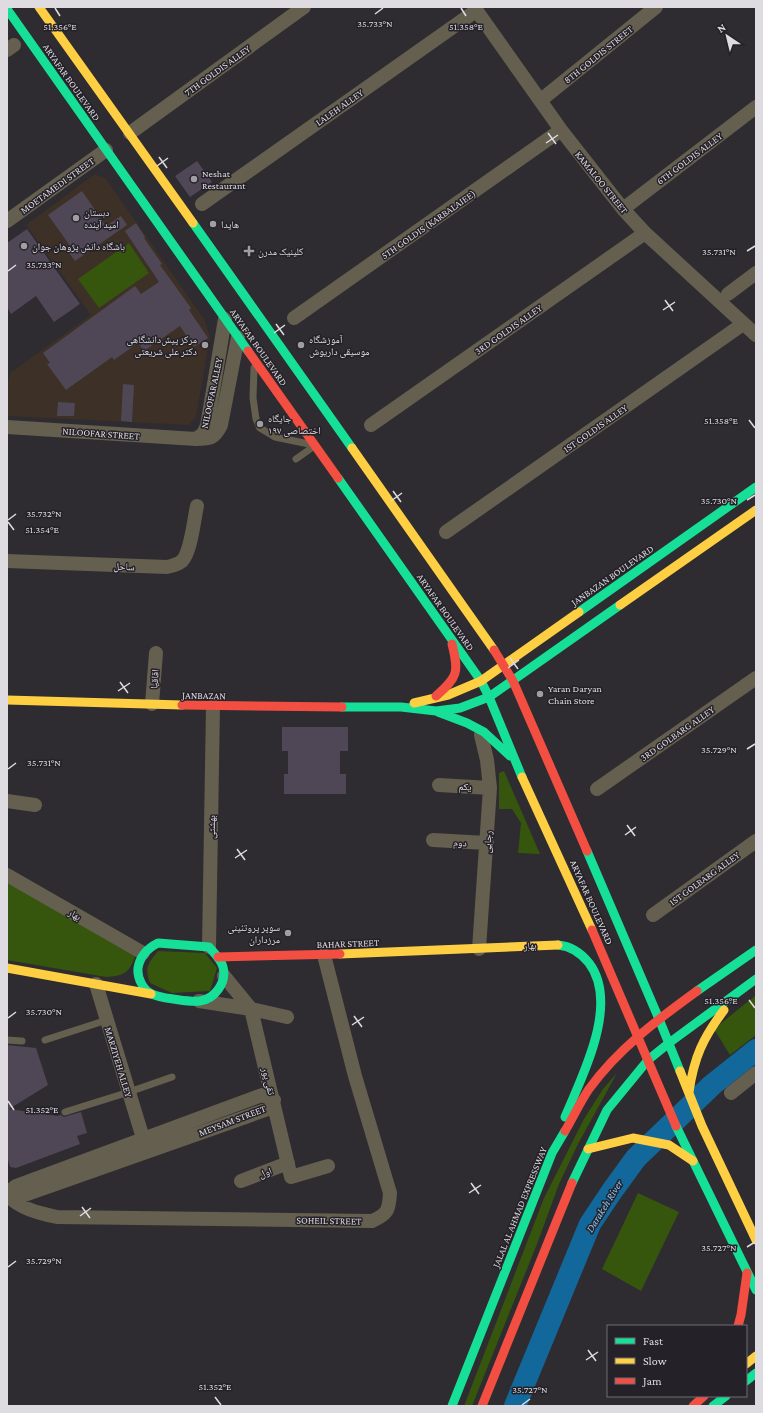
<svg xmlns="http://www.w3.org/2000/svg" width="763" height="1413" font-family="'Crimson Pro','Noto Naskh Arabic',serif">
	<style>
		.education { fill: #3d3026 }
		.green { fill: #36550d }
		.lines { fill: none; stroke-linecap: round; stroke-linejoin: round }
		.river { stroke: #12689b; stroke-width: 22 }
		.building { fill: #504756 }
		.lane { stroke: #645f4f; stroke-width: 7 }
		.street { stroke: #645f4f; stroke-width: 14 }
		.fast { stroke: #16e098; stroke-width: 9 }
		.slow { stroke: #ffcf43; stroke-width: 9 }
		.jam { stroke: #f24e42; stroke-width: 9 }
		.ticks { fill: none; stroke: #dfdce1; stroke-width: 1.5 }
		.poi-dot { fill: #a19ea3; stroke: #252128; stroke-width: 1.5 }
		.labels { text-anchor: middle; stroke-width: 3; stroke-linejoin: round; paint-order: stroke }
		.street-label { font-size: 10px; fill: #dfdce1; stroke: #252128 }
		.poi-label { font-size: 10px; fill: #dfdce1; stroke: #252128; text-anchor: start }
		.water-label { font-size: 11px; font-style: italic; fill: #8cc7f5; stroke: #252128 }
		.ticks-label { font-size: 10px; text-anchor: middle; fill: #dfdce1; stroke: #252128; stroke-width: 3; stroke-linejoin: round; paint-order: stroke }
	</style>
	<rect width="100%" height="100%" fill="#2e2c30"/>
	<path class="education" d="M95,174L106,179L204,319L210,337L196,417L189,425L7,416V387L10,373L91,315L26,225Z"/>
	<path class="green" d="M129,243L149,273L99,308L78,279Z
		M504,771L540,854L518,853L521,823L512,809H499V773Z
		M7,881L136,954C130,972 125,976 106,977L7,960Z
		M158,951L205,953L217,968L210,991L172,993L150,983C144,967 148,964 158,951Z
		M756,995V1035L730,1055L714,1029Z
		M617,1073L578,1144L559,1184L537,1244L472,1406H464L544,1198L584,1119L603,1089Z
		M638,1193L679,1212L641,1291L602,1269Z"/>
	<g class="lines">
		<path class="river" d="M515,1406L590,1224L612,1191L636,1158L712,1085L756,1050"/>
	</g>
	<path class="building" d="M197,161L212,182L190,197L175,176Z
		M82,191L106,226L121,216L127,225L75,261L69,253L73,250L48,215Z
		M136,223L145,237L144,238L162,264L160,265L191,308L189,310L208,338L194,347L180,326L144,351L138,343L114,360L112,357L66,390L47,364L50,363L43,353L135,286L141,294L159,282L125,231Z
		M27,229L80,304L54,322L36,296L11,314L7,307V243Z
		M123,384L134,385L132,422L121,421Z
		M58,402L75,403L74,416H57Z
		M282,727H348V751H340V774H346V794H284V774H288V751H282Z
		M7,1045L36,1048L48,1085L9,1109L57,1116L61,1115L64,1117L81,1112L87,1133L77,1136L80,1144L16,1168L10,1167L7,1156Z"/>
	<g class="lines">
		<path class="lane" d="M254,368L253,398L256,419L260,428L275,437L309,444
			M296,459L313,447
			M7,1040L22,1041
			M45,1040L107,1020
			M65,1112L129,1092L172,1077"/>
		<path class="street" d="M474,7L561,130L623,209L645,233L756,335
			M7,50L14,45
			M541,100L656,7
			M130,133L304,7
			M202,204L477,10
			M623,209L756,107
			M7,221L106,150
			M728,294L756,273
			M294,318L561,130
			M371,425L645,233
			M7,427L196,439C210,439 214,439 221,425L238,337
			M196,439L203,434L207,426L225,319
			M446,532L743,324
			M7,561L167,567C172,566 177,565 182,561C191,552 194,519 197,506
			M152,704L156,653
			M439,785L490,788
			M597,789L756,678
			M7,801L35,805
			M433,840L487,843
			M7,875L143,953
			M653,915L756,841
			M209,947L213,706
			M479,949L490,788L487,760L481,735
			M224,976L251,1009L291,1177L328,1166
			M96,984L146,1148
			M199,1001L251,1009L287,1017
			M731,1093L756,1073
			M241,1181L288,1163
			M7,1193L16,1186L262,1095L274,1100
			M7,1194L19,1197L268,1109L274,1100
			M7,1195C21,1209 38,1213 57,1217L372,1221C388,1214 389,1210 390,1193L355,1076L324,955"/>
		<path class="fast" d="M7,9L248,351
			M193,223L352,448
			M338,478L481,681L489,697L522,777
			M579,612L756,487
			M342,707H401L436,711L460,708L489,697L620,605
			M438,712L467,723L484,732L510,756
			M587,851L659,1019L680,1071
			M158,943L209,947C214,953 221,959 223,967C227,982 215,999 200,1001C191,1002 181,1000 173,999C166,998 158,997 152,994C143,990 137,978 138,968C140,956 148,948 158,943Z
			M558,945C570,946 581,953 589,963C620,1004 582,1076 565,1117
			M697,991L756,950
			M676,1126L756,1290
			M572,1183L607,1110L648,1060L669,1043L756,979
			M746,1381L756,1373
			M452,1406L552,1153L565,1131
			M713,1406L726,1396"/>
		<path class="slow" d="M39,7L193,223
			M352,448L494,650
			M620,605L756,510
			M7,700L182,705
			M414,703L448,695L481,681L579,612
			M522,777L592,930
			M340,954L558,945
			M7,968L151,994
			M680,1071L702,1126L756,1240
			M689,1092C694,1057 703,1038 724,1010
			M588,1149L633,1138L669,1145L693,1161
			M746,1364L756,1356"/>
		<path class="jam" d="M248,351L338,478
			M494,650L513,681L587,851
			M436,696C458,677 459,672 452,644
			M182,705L342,707
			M592,930L676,1126
			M218,957L340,954
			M565,1131C573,1118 580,1102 589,1089C618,1049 657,1020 697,991
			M738,1326L741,1315L747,1273
			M482,1406L572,1183
			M693,1406L704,1396"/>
	</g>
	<path class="ticks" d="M55,8L60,16M461,8L466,16M375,14L383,8M548,133L556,144M546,143L558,135M159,157L167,168M157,166L168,158M747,251L755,246M8,271L16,265M665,300L673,311M663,310L675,302M276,324L284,335M274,333L285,325M749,420L755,428M393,491L401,502M747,500L755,495M391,501L402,493M8,520L16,514M8,522L14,530M510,658L518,669M508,668L519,660M120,682L128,693M118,691L130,683M747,749L755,744M8,769L16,763M627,825L635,836M625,835L636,827M237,849L245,860M235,858L247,850M749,1000L755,1008M354,1016L362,1027M8,1018L16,1012M352,1025L364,1017M8,1101L14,1110M471,1183L479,1194M469,1193L481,1185M82,1207L90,1218M80,1216L91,1208M747,1247L755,1242M8,1267L16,1261M588,1350L596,1361M586,1360L598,1352M215,1397L221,1405M522,1405L530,1399"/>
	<g class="poi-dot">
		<circle cx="194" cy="179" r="4"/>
		<circle cx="76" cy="218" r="4"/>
		<circle cx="213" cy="224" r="4"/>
		<circle cx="24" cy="246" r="4"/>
		<path d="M247 245h4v4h4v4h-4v4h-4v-4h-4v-4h4z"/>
		<circle cx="205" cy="345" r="4"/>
		<circle cx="301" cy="345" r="4"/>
		<circle cx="260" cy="424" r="4"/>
		<circle cx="540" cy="694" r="4"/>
		<circle cx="288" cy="933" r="4"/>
	</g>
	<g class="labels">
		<g class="street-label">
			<text transform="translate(598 54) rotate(-39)" y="4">8TH GOLDIS STREET</text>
			<text transform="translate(217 70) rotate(-36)" y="4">7TH GOLDIS ALLEY</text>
			<text transform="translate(72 82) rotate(55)" y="4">ARYAFAR BOULEVARD</text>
			<text transform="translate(339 107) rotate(-35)" y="4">LALEH ALLEY</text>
			<text transform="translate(689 158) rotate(-37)" y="4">6TH GOLDIS ALLEY</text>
			<text transform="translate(602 182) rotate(51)" y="4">KAMALOO STREET</text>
			<text transform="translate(57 185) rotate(-36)" y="4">MOETAMEDI STREET</text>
			<text transform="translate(428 224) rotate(-35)" y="4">5TH GOLDIS (KARBALAIEE)</text>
			<text transform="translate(508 329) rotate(-35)" y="4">3RD GOLDIS ALLEY</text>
			<text transform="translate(259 347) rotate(55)" y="4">ARYAFAR BOULEVARD</text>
			<text transform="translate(211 393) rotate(-78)" y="4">NILOOFAR ALLEY</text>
			<text transform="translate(595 428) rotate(-35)" y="4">1ST GOLDIS ALLEY</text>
			<text transform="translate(101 433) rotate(4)" y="4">NILOOFAR STREET</text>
			<text transform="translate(124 566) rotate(2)" y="4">ساحل</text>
			<text transform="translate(612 575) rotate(-35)" y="4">JANBAZAN BOULEVARD</text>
			<text transform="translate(446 612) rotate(55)" y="4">ARYAFAR BOULEVARD</text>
			<text transform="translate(154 679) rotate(-85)" y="4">اقاقیا</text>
			<text transform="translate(204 695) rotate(1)" y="4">JANBAZAN</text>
			<text transform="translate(677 733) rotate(-35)" y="4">3RD GOLBARG ALLEY</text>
			<text transform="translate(465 786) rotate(3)" y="4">یکم</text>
			<text transform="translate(211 827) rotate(-89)" y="4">بهشتی</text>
			<text transform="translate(460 842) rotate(3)" y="4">دوم</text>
			<text transform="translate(487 842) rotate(-86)" y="4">رجایی</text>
			<text transform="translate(704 878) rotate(-36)" y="4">1ST GOLBARG ALLEY</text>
			<text transform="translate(592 902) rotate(66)" y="4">ARYAFAR BOULEVARD</text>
			<text transform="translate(75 914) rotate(30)" y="4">بهار</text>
			<text transform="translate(348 943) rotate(-2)" y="4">BAHAR STREET</text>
			<text transform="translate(530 945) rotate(-4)" y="4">بهار</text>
			<text transform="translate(119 1062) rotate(73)" y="4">MARZIYEH ALLEY</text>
			<text transform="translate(269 1081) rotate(76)" y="4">تقی پور</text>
			<text transform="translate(232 1120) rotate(-21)" y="4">MEYSAM STREET</text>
			<text transform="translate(265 1172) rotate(-21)" y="4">اول</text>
			<text transform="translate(519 1207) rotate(-68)" y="4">JALAL AL AHMAD EXPRESSWAY</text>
			<text transform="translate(329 1220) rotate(1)" y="4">SOHEIL STREET</text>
		</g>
		<g class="poi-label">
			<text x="202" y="177">Neshat<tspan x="202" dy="12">Restaurant</tspan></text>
			<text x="84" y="216">دبستان<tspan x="84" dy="12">امید آینده</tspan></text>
			<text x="221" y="228">هایدا</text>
			<text x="32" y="250">باشگاه دانش پژوهان جوان</text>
			<text x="258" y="255">کلینیک مدرن</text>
			<text x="197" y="343" text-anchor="end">مرکز پیش‌دانشگاهی<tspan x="197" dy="12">دکتر علی شریعتی</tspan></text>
			<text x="309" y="343">آموزشگاه<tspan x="309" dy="12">موسیقی داریوش</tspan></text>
			<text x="268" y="422">جایگاه<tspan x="268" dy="12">اختصاصی ۱۹۷</tspan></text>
			<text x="548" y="692">Yaran Daryan<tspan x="548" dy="12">Chain Store</tspan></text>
			<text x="280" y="931" text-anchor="end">سوپر پروتئینی<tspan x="280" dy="12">مرزداران</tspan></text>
		</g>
		<g class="water-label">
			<text transform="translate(604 1206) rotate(-58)" y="4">Darakeh River</text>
		</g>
	</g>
	<g class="ticks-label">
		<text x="375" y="27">35.733°N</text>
		<text x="60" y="30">51.356°E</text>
		<text x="466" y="30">51.358°E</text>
		<text x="719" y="255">35.731°N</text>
		<text x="44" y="268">35.733°N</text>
		<text x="721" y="424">51.358°E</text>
		<text x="719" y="504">35.730°N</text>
		<text x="44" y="517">35.732°N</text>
		<text x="42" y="533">51.354°E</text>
		<text x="719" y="753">35.729°N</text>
		<text x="44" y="766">35.731°N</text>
		<text x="721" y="1004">51.356°E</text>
		<text x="44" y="1015">35.730°N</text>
		<text x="42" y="1113">51.352°E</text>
		<text x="719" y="1251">35.727°N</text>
		<text x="44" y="1264">35.729°N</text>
		<text x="215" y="1390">51.352°E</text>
		<text x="530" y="1393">35.727°N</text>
	</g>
	<rect width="763" height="1413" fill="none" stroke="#dfdce1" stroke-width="16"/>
	<rect x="607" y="1325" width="140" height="72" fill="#252128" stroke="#6f6c72"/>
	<rect x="615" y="1338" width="20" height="6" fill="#16e098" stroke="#6f6c72"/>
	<text x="643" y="1345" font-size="12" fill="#dfdce1">Fast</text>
	<rect x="615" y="1358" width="20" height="6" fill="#ffcf43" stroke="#6f6c72"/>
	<text x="643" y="1365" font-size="12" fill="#dfdce1">Slow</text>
	<rect x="615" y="1378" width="20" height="6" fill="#f24e42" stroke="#6f6c72"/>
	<text x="643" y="1385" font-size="12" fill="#dfdce1">Jam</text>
	<g transform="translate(727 36) rotate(325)" stroke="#252128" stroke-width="3" paint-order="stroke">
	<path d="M0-3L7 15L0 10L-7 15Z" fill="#dfdce1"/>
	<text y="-6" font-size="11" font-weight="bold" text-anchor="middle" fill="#dfdce1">N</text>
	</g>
</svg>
